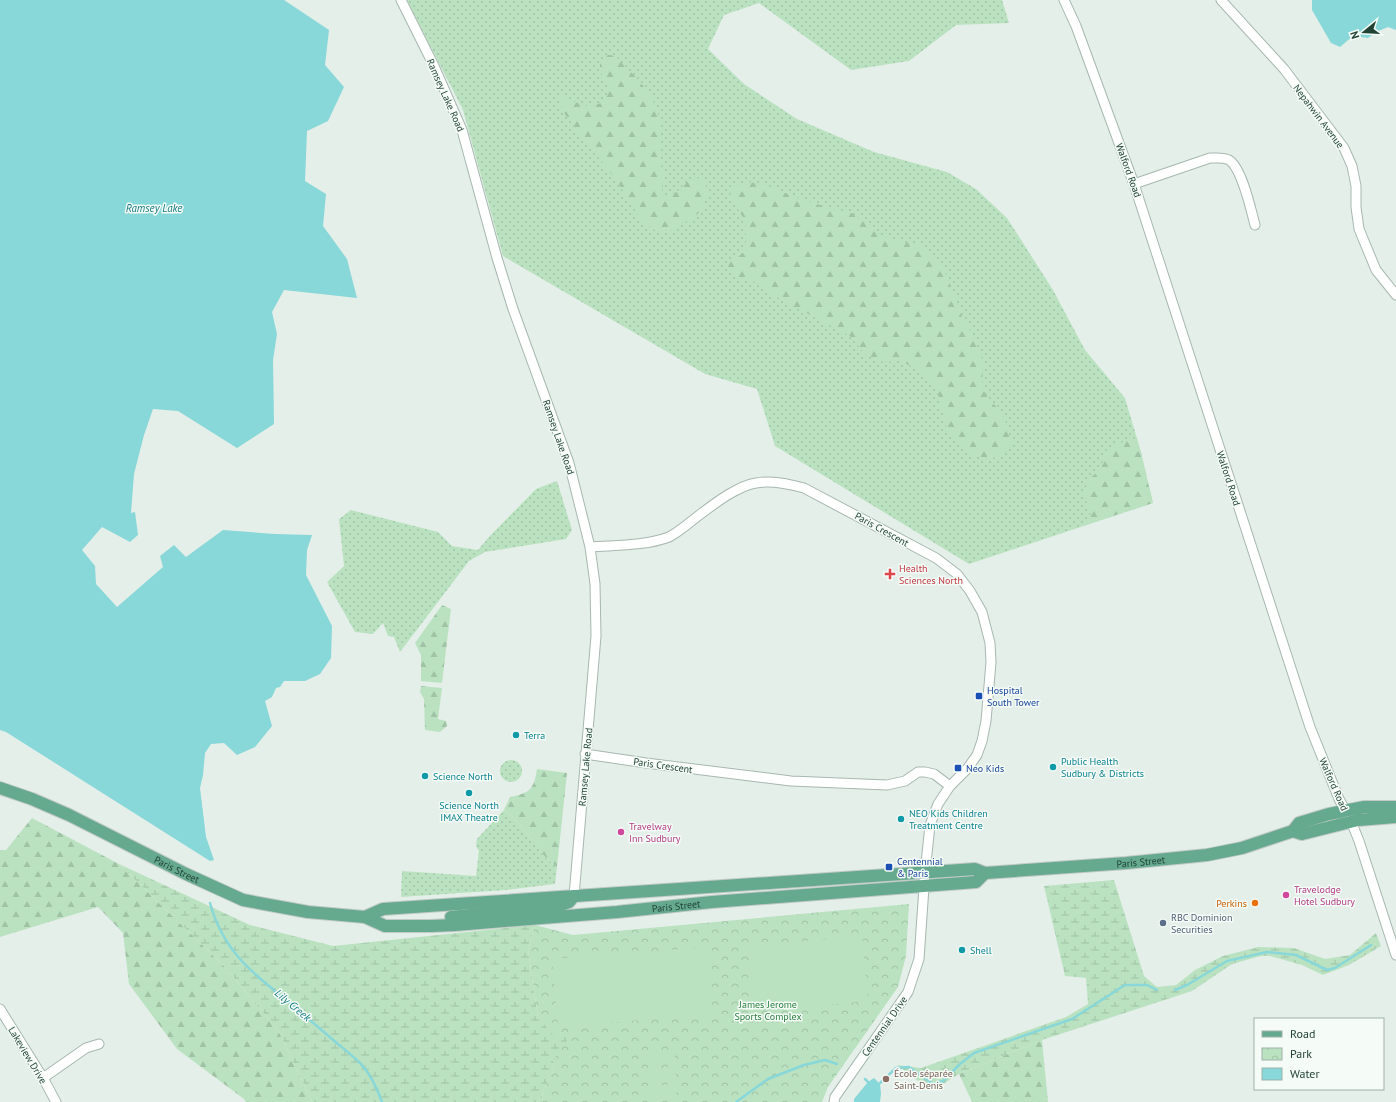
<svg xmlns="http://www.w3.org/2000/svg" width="1396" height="1102" font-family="'PT Sans',sans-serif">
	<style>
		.grass { fill: url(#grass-dots) }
		.forest { fill: url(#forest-firs) }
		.wetland { fill: url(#wetland-marsh) }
		.park { fill: url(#park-crowns) }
		.pitch { fill: #bbe2c0 }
		.water { fill: #88d7d9 }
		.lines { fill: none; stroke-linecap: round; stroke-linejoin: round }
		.stream { stroke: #88d7d9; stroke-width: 2.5 }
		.minor-casing { stroke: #a6b8af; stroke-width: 11 }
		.major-casing { stroke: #c1cac6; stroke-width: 14 }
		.minor { stroke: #fff; stroke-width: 9 }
		.major { stroke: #65a98e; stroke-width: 12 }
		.health-dot { fill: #e0444e; stroke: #f5fbf7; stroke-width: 1.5 }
		.transit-dot { fill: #1a4fb4; stroke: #f5fbf7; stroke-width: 1.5 }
		.culture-dot { fill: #0f9aa8; stroke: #f5fbf7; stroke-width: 1.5 }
		.hotel-dot { fill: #d1479c; stroke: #f5fbf7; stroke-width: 1.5 }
		.food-dot { fill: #e8710a; stroke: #f5fbf7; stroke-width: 1.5 }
		.service-dot { fill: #5c6f8a; stroke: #f5fbf7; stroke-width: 1.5 }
		.education-dot { fill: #8d6e63; stroke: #f5fbf7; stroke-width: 1.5 }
		.labels { text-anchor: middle; stroke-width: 3; stroke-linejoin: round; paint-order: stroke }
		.street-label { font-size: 10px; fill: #214335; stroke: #f5fbf7 }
		.health-label { font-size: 10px; fill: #be3a42; stroke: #f5fbf7; text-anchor: start }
		.transit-label { font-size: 10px; fill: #164399; stroke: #f5fbf7; text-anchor: start }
		.culture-label { font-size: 10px; fill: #0d838f; stroke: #f5fbf7; text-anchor: start }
		.hotel-label { font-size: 10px; fill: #b23c85; stroke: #f5fbf7; text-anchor: start }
		.food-label { font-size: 10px; fill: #c56008; stroke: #f5fbf7; text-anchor: end }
		.service-label { font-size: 10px; fill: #4e5e75; stroke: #f5fbf7; text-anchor: start }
		.park-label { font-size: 10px; fill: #277e3d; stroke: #f5fbf7 }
		.education-label { font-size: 10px; fill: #785e54; stroke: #f5fbf7; text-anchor: start }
		.water-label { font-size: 11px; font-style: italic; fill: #157c80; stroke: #f5fbf7 }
	</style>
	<defs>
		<pattern id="grass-dots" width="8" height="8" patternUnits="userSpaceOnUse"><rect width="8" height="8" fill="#bbe2c0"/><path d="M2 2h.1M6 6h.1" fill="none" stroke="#a0c3a6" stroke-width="1.8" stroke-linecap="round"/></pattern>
		<pattern id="forest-firs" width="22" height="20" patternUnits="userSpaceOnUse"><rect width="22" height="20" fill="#bbe2c0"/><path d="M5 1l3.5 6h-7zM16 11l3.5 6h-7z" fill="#a0c3a6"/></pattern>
		<pattern id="wetland-marsh" width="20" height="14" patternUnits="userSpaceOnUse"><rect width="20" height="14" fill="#bbe2c0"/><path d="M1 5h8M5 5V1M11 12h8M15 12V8" fill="none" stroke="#a0c3a6"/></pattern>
		<pattern id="park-crowns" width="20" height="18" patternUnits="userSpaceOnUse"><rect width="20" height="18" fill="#bbe2c0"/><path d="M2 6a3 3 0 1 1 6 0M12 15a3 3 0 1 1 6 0" fill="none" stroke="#a0c3a6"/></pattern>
	</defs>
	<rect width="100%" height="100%" fill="#e4efe9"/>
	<path class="grass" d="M407,0H1002L1009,23L956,25L909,61L851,70L759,3L724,15L708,49L744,84L797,119L874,152L947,172L976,189L1007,218L1053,290L1085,350L1125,398L1141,452L1153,503L969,564L775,446L757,389L705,374L503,256L463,110Z
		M557,481L572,530L566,539L485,552L469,561L400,652L394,637L388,636L383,623L373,634L355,632L327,582L344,566L339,519L351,510L438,532L452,546L478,550L488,538L536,489Z
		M500 771a11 11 0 1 1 22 0a11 11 0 1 1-22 0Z
		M504,810C527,827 536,852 557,867L555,884L506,890L401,897L402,871L476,876L479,851L476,846L477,839Z"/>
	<path class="forest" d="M607,55C616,54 620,61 626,67C638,79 652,94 657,110C661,125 659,144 660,159C660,163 662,167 663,171C664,178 663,185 662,192L667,197C683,192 686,174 704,179L709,193L700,212L688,221L668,232L662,233L653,229L640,218L616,180L564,113L560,103L561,96C568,98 580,105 587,106C599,106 609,101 608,89C607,82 601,76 600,68C599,63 603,58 607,55Z
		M747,182L762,184L793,196L832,209L852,213L884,237L902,242L921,244L942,264L946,273L963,320L971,331L982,358C985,368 980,378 984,389C988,400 996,405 1002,414C1008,424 1009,436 1012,447L999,457L984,459L971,454L951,437L947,430L937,390L931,380L928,377L902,361L883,362L866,355L850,336L771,294L751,280L736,278L729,272L728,267L730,262L743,253L746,243V229L744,219L731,197L730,190L733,187Z
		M1137,438L1153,503L1088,524L1091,515L1085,498L1083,489L1090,478L1099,471L1107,450L1125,441Z
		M442,605L451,609L442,683L421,681V655L415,643Z
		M421,686L442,688L438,719L446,721L447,726L440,732L425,730L424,699L420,692Z
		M537,769L567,773L557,867C536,852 527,827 504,810L510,797C530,793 534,789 537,769Z
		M32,818L119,864L225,967L279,1032L312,1102H246L244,1099L177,1049L129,984L123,933L98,907L0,937V850H6Z
		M1042,1040L1048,1102H972L959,1074Z"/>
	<path class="wetland" d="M119,864L250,925L333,946L535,925L528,950L538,1017L570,1035V1039L554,1061L552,1076L543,1090L542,1102H312L279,1032L225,967Z
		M1114,880L1144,976L1157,987L1176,985L1195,970L1223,956L1258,947L1294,948L1325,959L1350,955L1376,933L1381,946L1349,965L1323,975L1302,965L1270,956H1261L1232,964L1192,991L1042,1040L959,1074L943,1084L925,1086L897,1065L921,1068L1066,1017L1088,1004L1086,978L1065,976L1044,886Z"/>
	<path class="park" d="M909,904L906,956L898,987L828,1087L822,1102H542L543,1090L552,1076L554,1061L560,1046L569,1039L570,1035L554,1036L538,1017L528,950L535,925L573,935Z"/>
	<path class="pitch" d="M862,936L868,1001L753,1011L748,946Z
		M707,947L713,1014L558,1027L552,959Z
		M674,1050L675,1063L649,1066L648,1053Z
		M675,1067L676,1080L650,1082L648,1069Z
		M676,1084L677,1097L651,1099L650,1086Z"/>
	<path class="water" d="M0,0H284L329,30L325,65L344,87L328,121L307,131L305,181L326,194L323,226L347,259L357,298L284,290L272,312L277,334L273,360L274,424L237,448L178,411L153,409L144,435L134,474L131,513L135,512L138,535L130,542L102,527L82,550L95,566L96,584L117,607L163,567L160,556L174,545L186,557L223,530L275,534L312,535L307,550L306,575L332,626L331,658L320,674L305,681H284L280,687L276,688L272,697L265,701L272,726L255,747L237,755L224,743L211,744L205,753L203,775L200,788L206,837L214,860L210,861L6,732L0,730Z
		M1312,0H1396V30L1388,27L1376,32L1368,38L1353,36L1340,47L1331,43L1312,10Z
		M874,1078L880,1084L881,1094L880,1102H854V1099L868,1082Z"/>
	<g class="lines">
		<path class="stream" d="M210,903C223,951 253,974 290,1003C304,1015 318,1027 332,1039C341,1047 351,1054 360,1063C370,1073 377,1088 382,1102
			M1175,990L1187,985L1227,961L1267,952L1296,955L1327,970L1335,968L1371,945
			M865,1079L868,1082
			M880,1083L896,1068L909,1067L933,1084L943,1081L960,1064L974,1053L1072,1019L1125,985H1147L1157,990
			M736,1102L768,1079L804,1065L825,1060L837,1064"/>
		<defs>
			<path id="minor" d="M401,0L434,66L462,130L497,258L513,309L569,463L590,547L595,584L596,636L574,896
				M1064,0L1076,26L1134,184L1310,727L1339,799L1351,821L1359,841L1396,955
				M1221,0L1284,69L1344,148L1352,166L1356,186V207L1359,229L1376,270L1396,295
				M1134,184L1210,158C1216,158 1224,157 1229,160C1242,168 1251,210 1255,225
				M590,547C615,545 645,546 669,537C679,532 689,523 698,516C714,504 737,486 756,483C772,480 789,484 804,488L936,558L957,574L970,591L982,612L990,643L991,662L986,721L982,741L977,755L967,769L950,786L938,804L930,825L925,873L919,959L908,992L835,1097L834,1102
				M585,754L646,763L791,781L887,785L905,781L918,772H925L934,774L950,786
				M0,1009L43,1078L56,1102
				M43,1078L86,1048L99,1044"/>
			<g id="major">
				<path id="s1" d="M0,788L32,799L69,815L186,874L243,900L308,912L365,917L385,926H431L455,925L617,912L712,902L976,882L985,873"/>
				<path d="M1293,831L1299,823L1329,814L1364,807H1396"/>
				<path id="s2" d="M365,917L383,909L975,869L985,873L1126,863L1207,855L1242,848L1293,831L1302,834L1358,820L1396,817"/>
				<path d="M451,917L558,906L569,902L574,896"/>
			</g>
		</defs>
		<use href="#minor" class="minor-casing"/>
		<use href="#major" class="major-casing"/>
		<use href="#minor" class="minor"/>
		<use href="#major" class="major"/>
	</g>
	<path class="health-dot" d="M888 568h4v4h4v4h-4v4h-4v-4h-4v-4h4z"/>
	<g class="transit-dot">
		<rect x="975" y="692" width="8" height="8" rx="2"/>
		<rect x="954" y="764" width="8" height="8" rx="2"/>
		<rect x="885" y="863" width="8" height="8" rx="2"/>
	</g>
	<g class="culture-dot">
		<circle cx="516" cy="735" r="4"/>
		<circle cx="1053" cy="767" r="4"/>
		<circle cx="425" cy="776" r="4"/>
		<circle cx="469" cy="793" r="4"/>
		<circle cx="901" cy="819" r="4"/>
		<circle cx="962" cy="950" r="4"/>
	</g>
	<g class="hotel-dot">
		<circle cx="621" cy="832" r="4"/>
		<circle cx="1286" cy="895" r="4"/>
	</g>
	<circle class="food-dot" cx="1255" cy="903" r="4"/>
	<circle class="service-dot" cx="1163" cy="923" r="4"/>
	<circle class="education-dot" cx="886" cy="1079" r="4"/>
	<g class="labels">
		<g class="street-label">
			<text transform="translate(446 95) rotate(66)" y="4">Ramsey Lake Road</text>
			<text transform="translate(1319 116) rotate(53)" y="4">Nepahwin Avenue</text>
			<text transform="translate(1129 170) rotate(70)" y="4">Walford Road</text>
			<text transform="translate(559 437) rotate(71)" y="4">Ramsey Lake Road</text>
			<text transform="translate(1229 478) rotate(72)" y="4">Walford Road</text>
			<text transform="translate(882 529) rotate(29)" y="4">Paris Crescent</text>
			<text transform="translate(663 765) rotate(8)" y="4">Paris Crescent</text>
			<text transform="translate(585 767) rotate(-85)" y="4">Ramsey Lake Road</text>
			<text transform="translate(1334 784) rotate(66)" y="4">Walford Road</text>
			<text dy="4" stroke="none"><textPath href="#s2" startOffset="780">Paris Street</textPath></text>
			<text dy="4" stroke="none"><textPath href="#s1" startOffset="195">Paris Street</textPath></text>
			<text dy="4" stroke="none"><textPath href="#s1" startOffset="705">Paris Street</textPath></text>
			<text transform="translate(884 1026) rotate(-55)" y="4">Centennial Drive</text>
			<text transform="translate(28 1055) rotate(59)" y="4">Lakeview Drive</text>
		</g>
		<g class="health-label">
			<text x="899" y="572">Health<tspan x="899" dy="12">Sciences North</tspan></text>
		</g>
		<g class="transit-label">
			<text x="987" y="694">Hospital<tspan x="987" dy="12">South Tower</tspan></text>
			<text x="966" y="772">Neo Kids</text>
			<text x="897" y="865">Centennial<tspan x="897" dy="12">&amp; Paris</tspan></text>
		</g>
		<g class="culture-label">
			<text x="524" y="739">Terra</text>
			<text x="1061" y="765">Public Health<tspan x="1061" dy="12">Sudbury &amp; Districts</tspan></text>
			<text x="433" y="780">Science North</text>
			<text x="469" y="809" text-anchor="middle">Science North<tspan x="469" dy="12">IMAX Theatre</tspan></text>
			<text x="909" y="817">NEO Kids Children<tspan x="909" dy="12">Treatment Centre</tspan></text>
			<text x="970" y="954">Shell</text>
		</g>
		<g class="hotel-label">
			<text x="629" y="830">Travelway<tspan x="629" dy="12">Inn Sudbury</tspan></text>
			<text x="1294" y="893">Travelodge<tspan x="1294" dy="12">Hotel Sudbury</tspan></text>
		</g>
		<g class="food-label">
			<text x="1247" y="907">Perkins</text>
		</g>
		<g class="service-label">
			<text x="1171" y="921">RBC Dominion<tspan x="1171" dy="12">Securities</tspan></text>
		</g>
		<g class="park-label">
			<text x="768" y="1008">James Jerome<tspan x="768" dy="12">Sports Complex</tspan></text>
		</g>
		<g class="education-label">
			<text x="894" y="1077">École séparée<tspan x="894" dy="12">Saint-Denis</tspan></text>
		</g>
		<g class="water-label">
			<text x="154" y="212">Ramsey Lake</text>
			<text transform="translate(293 1005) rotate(40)" y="4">Lily Creek</text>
		</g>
	</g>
	<rect x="1254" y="1018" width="130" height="72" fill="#f5fbf7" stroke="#a0b1a9"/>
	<rect x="1262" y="1031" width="20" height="6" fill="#65a98e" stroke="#a0b1a9"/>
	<text x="1290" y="1038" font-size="12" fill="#214335">Road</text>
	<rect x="1262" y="1048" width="20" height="12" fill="url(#park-crowns)" stroke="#a0b1a9"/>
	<text x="1290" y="1058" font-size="12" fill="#214335">Park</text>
	<rect x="1262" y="1068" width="20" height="12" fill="#88d7d9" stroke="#a0b1a9"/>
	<text x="1290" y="1078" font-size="12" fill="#214335">Water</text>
	<g transform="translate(1364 32) rotate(252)" stroke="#f5fbf7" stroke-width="3" paint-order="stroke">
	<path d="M0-3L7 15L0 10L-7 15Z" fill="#214335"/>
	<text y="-6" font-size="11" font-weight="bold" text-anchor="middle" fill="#214335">N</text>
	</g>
</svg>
